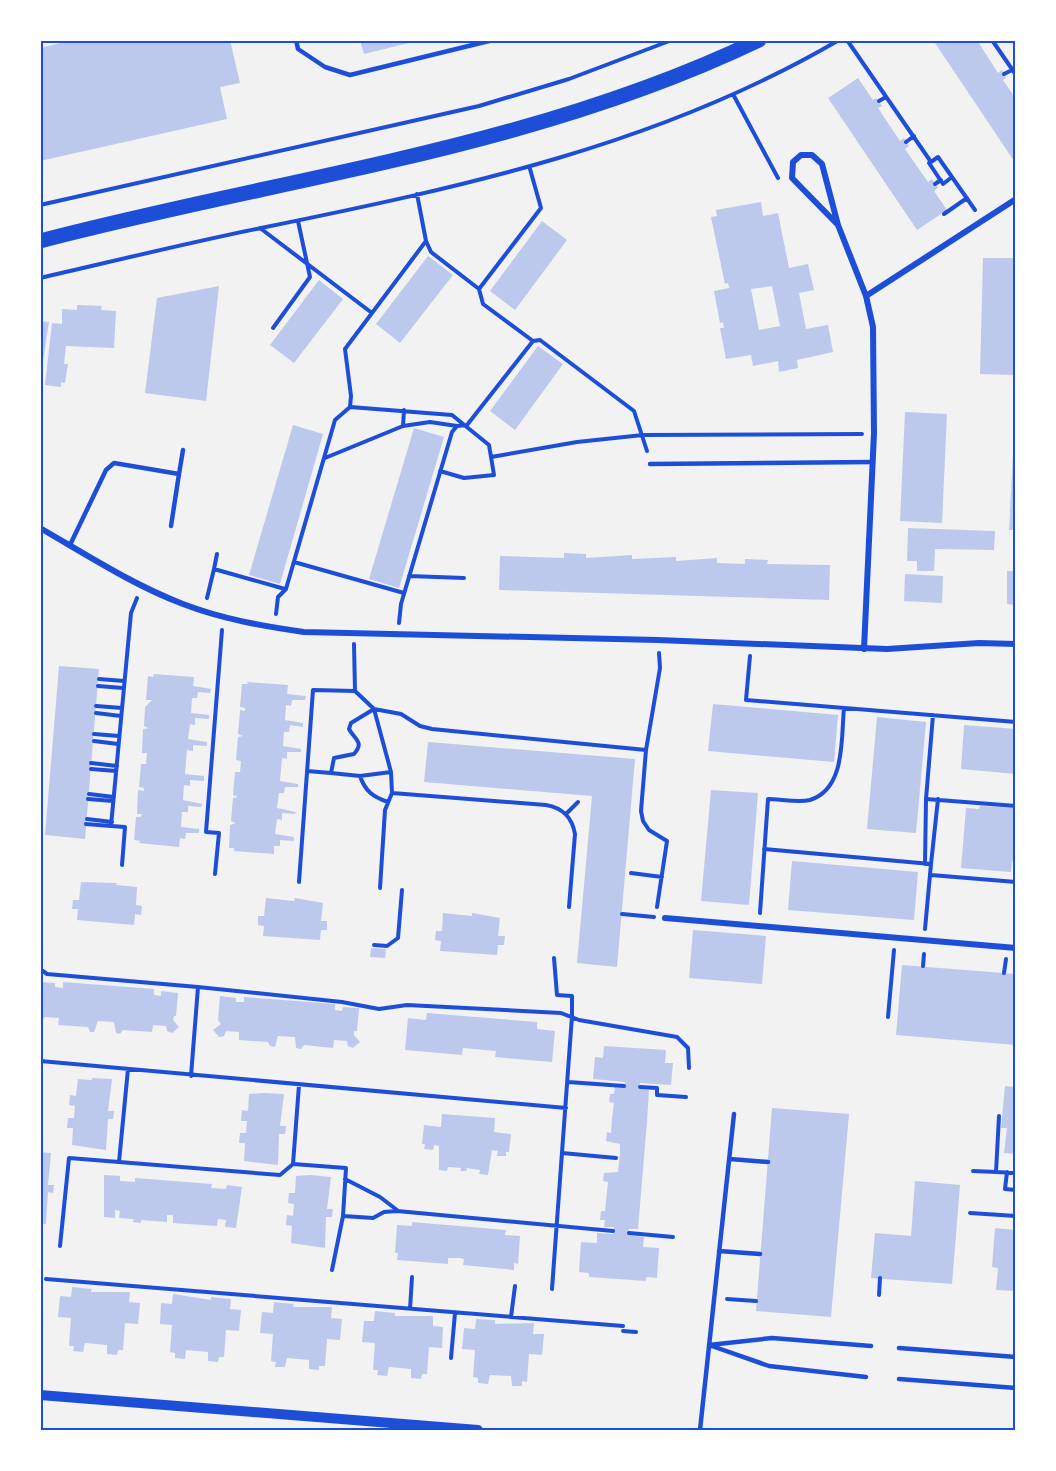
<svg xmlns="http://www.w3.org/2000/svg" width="1056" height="1471" font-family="'Space Grotesk',sans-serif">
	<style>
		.building { fill: #bdc9ec; fill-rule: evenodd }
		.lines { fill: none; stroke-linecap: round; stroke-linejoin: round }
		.path { stroke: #1d4ed8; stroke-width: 4 }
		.service { stroke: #1d4ed8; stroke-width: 4.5 }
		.minor { stroke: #1d4ed8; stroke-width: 6 }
		.tertiary { stroke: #1d4ed8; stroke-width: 10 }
		.primary { stroke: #1d4ed8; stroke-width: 15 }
		.neatline { fill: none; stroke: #1d4ed8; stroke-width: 2 }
	</style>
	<rect width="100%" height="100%" fill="#f2f2f2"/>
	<path class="building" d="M73,40H230L240,83L220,87L227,119L40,161V48Z
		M360,40H417V41L364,54Z
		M933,40H977L998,73L1002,70L1006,78L1003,80L1016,99V164Z
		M858,78L873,100L876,98L882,106L878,108L900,141L904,138L909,146L905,149L928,182L932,179L935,184L938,188L934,191L947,210L917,230L828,98Z
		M761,202L763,216L778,213L789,268L808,264L814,290L799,293L806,329L828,325L833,352L797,360L798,368L779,372L778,361L753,366L751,355L726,359L720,328H724L723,322L720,323L714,291L729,288L728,283L725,284L711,217L717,216L716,210ZM772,286L780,326L759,330L751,289Z
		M542,221L567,240L515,310L490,291Z
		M428,256L453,275L400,343L376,324Z
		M983,258H1016V375L980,374Z
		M319,280L343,299L294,363L270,345Z
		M219,286L206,401L145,393L157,298Z
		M77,305L102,306L101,310L116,311L114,348L66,346L64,364H68L65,383L61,382V387L45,385L52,323L62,324V309L77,310Z
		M40,321L49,322L42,367H40Z
		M538,346L563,364L515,430L490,411Z
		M905,412L947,414L942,523L900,521Z
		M293,425L323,434L280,584L249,575Z
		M414,428L444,437L399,588L369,579Z
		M1014,434L1016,435V530H1009Z
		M908,528L995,531L994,550L935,549L934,571H917V561H907Z
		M564,553L586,554V558L632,555V559L676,557V561L717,558V563L745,564V559L768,560L767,564L830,565L829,600L499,590L500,556L564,558Z
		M1007,571H1016V605L1007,604Z
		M905,574L943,576L942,603L904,601Z
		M59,666L99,669L85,839L45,835Z
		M154,674L194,677L193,686L211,689L210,693L198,692L197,698H192L191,713L209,715V719L195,718V725L190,724L188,739L207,742V746L193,745V751L187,750L185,774L204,776V781L190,780V786L184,785L183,800L202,804L201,807L188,806V812H182L181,827L199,829V833H186L185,839L180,838L179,847L139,843L140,841L134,840L136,817H141L142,814H137L138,790L144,791V788L139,787L141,764H146L147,753H142L143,729L149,728L144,726L145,707L152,700H146L148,676L153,677Z
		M247,682L288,685L287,694L306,696L305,700H292L291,706L286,705L285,720L303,723V727L290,725L289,732H284L283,746L301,749V752H287V759L282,758L280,781L298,784V787H285L284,793H279L277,808L296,812L295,814L282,813V820L277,819L275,834L294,837V841L280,840V846H274V854L234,851V848H229L230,825L236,823L231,821L233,798L238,797L233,795L235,772H240L241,761L236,760L238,737L243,736L238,734L240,710L245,711V708L240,707L242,684H248Z
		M713,704L838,715L834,762L708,751Z
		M877,717L926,722L916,833L867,829Z
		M964,725L1016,729V774L961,769Z
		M428,742L635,759L617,967L577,963L592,796L424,782Z
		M711,790L758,793L749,905L701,901Z
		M980,806L1016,808V861H1012L1011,872L961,868L966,808L979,809Z
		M792,861L918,872L914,920L788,910Z
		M81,882L117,883L116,885L137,887L136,905L142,906L141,915L135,914L134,925L77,920L78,909H72L73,900H79Z
		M266,898L294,901L295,898L323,903L321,921H327V930H321L320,940L263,936L264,926L258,925V916H264Z
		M443,913L472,916V913L500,918L498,936H505L504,945H498L497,955L440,951L441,941L435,940L436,931H442Z
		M693,930L766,936L762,984L689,978Z
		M371,948L386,949L385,958L370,957Z
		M902,965L1016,974V1045L896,1035Z
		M40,982L55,983V987L63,988V982L154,989V995L161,996V991L178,993L176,1016H174L173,1020L179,1027L172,1033L167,1031L166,1026L153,1025L152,1032L123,1030L120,1034L116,1033L114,1022L98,1021L94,1032H90L88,1027L58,1025L59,1018L45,1017L40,1022Z
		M220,996L236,998V1002H244V997L335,1004V1010L342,1011L343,1007L359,1008L357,1031H354V1035L360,1042L353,1048L348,1046L347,1041L334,1040L333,1048L304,1045L301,1049L296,1048L295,1037L278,1036L275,1047L270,1046L268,1042L239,1040V1032L226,1031L224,1036L219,1037L213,1030L221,1024L218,1020Z
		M427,1013L537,1022V1029L555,1031L552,1062L495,1057L496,1051L463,1048L462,1055L405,1050L408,1018L426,1020Z
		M604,1046L666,1050L665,1063H673L671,1085L640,1083L639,1089L649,1090L647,1122L638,1229H629L628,1235L644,1237L643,1247L659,1248L657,1278L646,1277V1281L589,1277V1273L579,1272L581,1242L597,1243V1233L613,1234L614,1227H604L605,1220H600L601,1211H605L608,1182L603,1181L604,1173L618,1172L620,1154V1144L606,1141L607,1132L611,1133L612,1119L614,1103L609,1102L610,1094H614L615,1087L624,1088L625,1082L593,1079L595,1057L603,1058Z
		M92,1078L112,1079L108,1111H114L113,1119H108L106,1150L72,1145L73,1128H67L68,1118H74L75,1106L69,1105L70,1095L76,1096L78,1079L92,1080Z
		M1005,1086L1016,1087V1154L1004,1153L1007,1128H1001Z
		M263,1093L284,1094L280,1126H286L285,1134H279L278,1165L244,1161L245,1143H239L240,1133H246L247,1121H241L242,1110L248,1111L249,1094Z
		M772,1108L849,1114L831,1317L756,1311Z
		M442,1114L495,1118L494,1132L511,1134L509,1152H506V1156H497L498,1151L492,1150L488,1175L479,1174L480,1170L467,1168L466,1171H460L461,1168L448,1167L447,1171L439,1170V1146L434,1145L433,1150L424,1149L425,1144H422L424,1125L441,1127Z
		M40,1152L51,1153L48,1185H54L53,1193L48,1192L46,1224H40Z
		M104,1175L120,1176V1181L135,1182V1178L212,1184L211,1188L226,1189L227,1185L242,1187L236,1228L225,1227L226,1220L218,1219L217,1226L173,1223V1215H167V1222L141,1220V1223L133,1222L134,1219L119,1218L120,1211L115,1210V1218L104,1217Z
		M310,1175L331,1177L327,1209H333L332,1217H326L325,1248L291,1243L292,1226L286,1225L287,1215L293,1216L294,1204L288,1203L289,1193H295L296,1176Z
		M915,1181L960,1185L952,1284L871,1278L875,1233L911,1236Z
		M412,1222L506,1230L505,1235L520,1236L518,1264L514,1263V1270L463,1265L464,1259L460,1258H448V1264L397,1260L398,1253H395L397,1225L412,1226Z
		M995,1228L1016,1230V1291L996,1290L998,1268L992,1267Z
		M72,1287L92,1289L91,1292H130L129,1302L140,1303L138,1324L125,1323L123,1350H118L117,1355L107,1354V1345L85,1343L83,1352L73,1351L74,1346H69L71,1318L58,1317L60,1296L71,1297Z
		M173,1294L211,1300V1297L231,1299L230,1309L241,1310L239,1331L226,1330L224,1357H219L218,1362L208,1361V1352L186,1350L185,1359L175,1358V1353L170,1352L172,1325L160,1324L161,1303L172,1304Z
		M274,1302L294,1304L293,1307H332L331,1318L342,1319L340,1340L327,1339L325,1366H319V1370L309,1369V1360L287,1358L285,1367H275L276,1362L271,1361L273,1334L260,1333L262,1312L273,1313Z
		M375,1311L395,1313V1316H433V1326L443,1327L442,1348L429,1347L427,1374H422L421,1379L411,1378V1369L389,1367L387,1376L377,1375L378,1370H373L375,1343L362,1342L364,1321H374Z
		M476,1319L495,1320V1324L534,1323L533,1334H544L542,1355L529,1354L527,1382L522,1381V1386H512L511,1376L490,1375L488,1384L478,1383V1378L473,1377L475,1350L462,1349L464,1328L475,1329Z"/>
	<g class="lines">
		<path class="path" d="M847,40L931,162L938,157L975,210
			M992,40L1016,75
			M1004,74L1012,70
			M734,96L778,178
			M879,101L886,97
			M906,142L914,136
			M931,162L929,163L943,184L952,177
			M935,184L941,180
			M417,194L426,241L345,349L351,396L350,407L452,415L489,445L491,457
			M40,205L479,106L569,79L672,40
			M944,214L967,198
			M260,228L372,313
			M426,241L431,252L479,289
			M40,278C114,261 187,243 261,228C462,187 660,145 839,40
			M273,328L310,277L298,221
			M533,341L540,340L634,411L647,451
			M403,426L430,422L457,426
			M325,458L403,426L404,410
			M440,471L464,478L494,475L491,457L577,442L643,435L862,434
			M294,562L404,593
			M214,569L217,554
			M409,576L464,578
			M207,598L214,569L285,589
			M276,614L278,597L286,589L335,420L350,407
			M399,623L401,604L452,432L457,426L467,425L533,341L483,304L479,289L541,208L530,169
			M354,644L355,691
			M750,656L746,700L1016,722
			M99,679L124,681
			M98,686L123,688
			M96,706L122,708
			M96,713L121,716
			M94,734L119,736
			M94,741L118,744
			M91,763L117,766
			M91,769L116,771
			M307,771L331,773L334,758L354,754C365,742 354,739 349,729L351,723L374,709L401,714L420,726L432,729L646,750
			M331,773L360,776L391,772
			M360,776C365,791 373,797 388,802
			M392,793L546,805C563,808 572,817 575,834L569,907
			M89,794L114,797
			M88,799L113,801
			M926,799L1016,806
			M566,814L578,802
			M87,819L112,822
			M86,824L111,826
			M764,849L931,864L925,929
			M925,864L926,799L933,715
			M931,864L938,799
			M122,865L125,827L111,826L131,613L137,598
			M631,873L662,877
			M215,874L219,833L206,832L222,630
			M931,875L1016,882
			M299,882L313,690L355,691L374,709L391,772L392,793L385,810L380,888
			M657,907L667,841L649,830L643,821L641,811L646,750L660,668L659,653
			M760,913L768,799C780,799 798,803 810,800C846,789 841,737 844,708
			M622,914L654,917
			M374,945L387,946L398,938L402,890
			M923,966L924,954
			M40,969L47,974L198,987L342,1002L379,1009L407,1005L561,1013L579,1020L677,1037L688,1048L689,1068
			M1004,973L1006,959
			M888,1017L894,950
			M40,1061L566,1108
			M191,1076L198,987
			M568,1082L624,1086
			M299,1085L293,1164L346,1168L343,1216L332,1270
			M640,1087L657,1088V1095L686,1097
			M562,1153L616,1158
			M119,1162L280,1175L293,1164
			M973,1171L996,1172L999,1116
			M996,1172L1016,1173
			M1007,1172L1005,1189L1016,1190
			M345,1179L380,1197L397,1210
			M970,1213L1016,1216
			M343,1216L373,1218L384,1212L397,1211L613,1231
			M629,1233L673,1237
			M60,1246L69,1158L119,1162L128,1069
			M46,1279L623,1326
			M552,1289L572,1016V996L557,995L554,958
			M879,1295L880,1278
			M727,1299L756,1301
			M410,1309L412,1277
			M511,1317L515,1286
			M623,1331L636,1332
			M451,1358L455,1313"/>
		<path class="service" d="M296,40L298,49L325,67L350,75L493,40
			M650,464L873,462
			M171,526L179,474
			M70,545L106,470L114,463L179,474L183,450
			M730,1159L768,1162
			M719,1251L760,1254
			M899,1348L1016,1357
			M866,1377L769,1366L709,1345L772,1338L871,1346
			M899,1379L1016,1388
			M700,1430L734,1114"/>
		<path class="minor" d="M838,225L792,178L793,162L801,155H812L822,164L838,225L866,296L873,327L874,433L864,649
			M866,296L1016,199
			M40,528C87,555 133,585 183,604C222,619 262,626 304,632L658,640L887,649L979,643L1016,644
			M665,918L1016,948"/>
		<path class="tertiary" d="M40,1395L478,1430"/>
		<path class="primary" d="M40,241C284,177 529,150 759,40"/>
	</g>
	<rect width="1056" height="1471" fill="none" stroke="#ffffff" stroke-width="84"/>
	<rect x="42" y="42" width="972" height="1387" class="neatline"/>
</svg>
